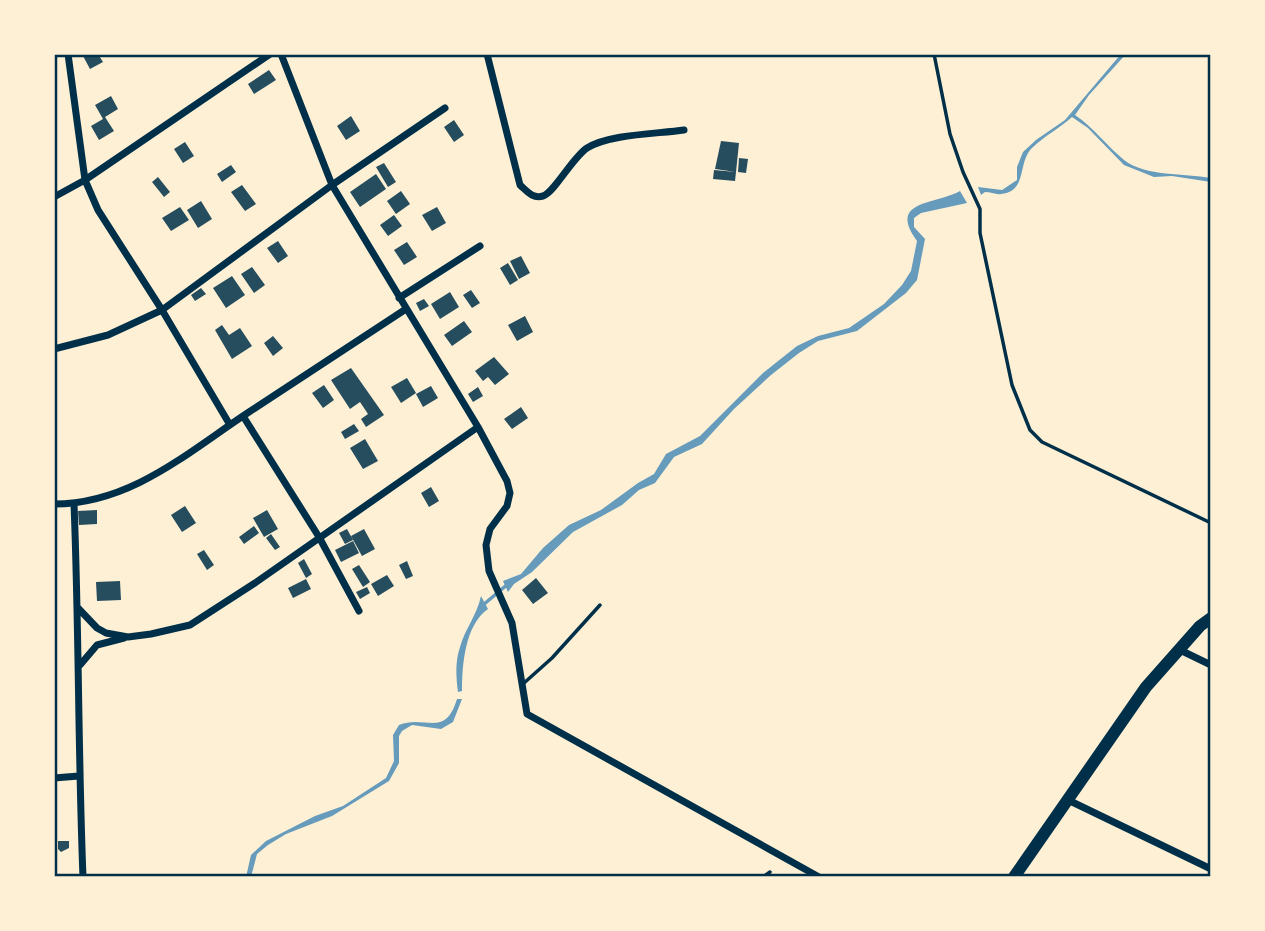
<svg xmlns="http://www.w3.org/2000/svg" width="1265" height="931" font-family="Lato,sans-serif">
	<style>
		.water { fill: #669bbc }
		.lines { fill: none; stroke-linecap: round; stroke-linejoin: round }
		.stream { stroke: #669bbc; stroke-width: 3.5 }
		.building { fill: #264d5e }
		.service { stroke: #003049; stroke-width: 3.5 }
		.minor { stroke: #003049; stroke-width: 7 }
		.primary { stroke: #003049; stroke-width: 12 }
		.neatline { fill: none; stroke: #003049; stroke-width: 2.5 }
	</style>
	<rect width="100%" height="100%" fill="#fdf0d5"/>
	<path class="water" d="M1121,54H1126L1089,95L1075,115C1094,128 1107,146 1124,160C1146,177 1184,173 1211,178V182L1172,176L1154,177L1124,165L1088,128L1072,117C1060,128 1044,136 1032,148C1017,163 1028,191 1001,194C996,195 991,192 985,192L981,195L978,187L1002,190L1017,180V167L1023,152L1036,140L1065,120Z
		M960,191L967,203L921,213L914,218V227L925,239L917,280L906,293L857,331L818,341L799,353L771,375L734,409L702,444L674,457L655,483L639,490L622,505L573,532L532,572L514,584L508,592L503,581L521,574L543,548L569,525L601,510L638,483L654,474L666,454L700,436L763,373L797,346L818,336L849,328L884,304L902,285L911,271L917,241C887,200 935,205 960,191Z
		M481,596L488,609C465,625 462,665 462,691L458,692C456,677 455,662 460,647C465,629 477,615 481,596Z
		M457,699H462L453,722L441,729L412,725L402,731L399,736V763L389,781L332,816L286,834L268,845L257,854L251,877H246L251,855L266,841L315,816L343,806L386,778L394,761L393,735L399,725C425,714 445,739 457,699Z"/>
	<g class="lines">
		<path class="stream" d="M483,605L509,583"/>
	</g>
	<path class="building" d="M86,54H98L103,62L90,69L83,56Z
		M269,70L276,80L254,94L248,84Z
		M111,96L118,109L105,117L114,131L99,140L91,126L103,119L95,105Z
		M351,116L360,131L346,140L337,126Z
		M454,120L464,135L454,142L444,127Z
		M721,141L739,143L736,172L715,169Z
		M185,142L194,156L183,163L174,149Z
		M739,158L748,159L746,173L738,172Z
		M384,163L396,182L388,187L376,167Z
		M231,165L236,172L222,182L217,174Z
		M714,170L736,172L735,181L713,179Z
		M376,174L386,189L360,207L350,192Z
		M158,177L170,192L164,197L152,182Z
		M242,185L256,204L245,211L231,192Z
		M401,191L410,204L396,214L387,201Z
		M201,201L212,219L198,228L187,210Z
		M180,207L189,220L171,231L162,218Z
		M437,207L446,223L432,231L422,215Z
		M394,215L402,226L388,236L380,225Z
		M278,241L288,256L278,263L267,248Z
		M407,242L417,257L404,265L394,250Z
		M521,256L530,273L519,279L510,261Z
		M508,263L518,280L510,285L500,268Z
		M252,267L265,285L254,293L241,274Z
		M232,276L245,295L226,308L213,288Z
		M201,288L206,294L195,301L191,295Z
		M471,290L480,303L472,308L463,295Z
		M450,292L459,307L440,319L431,304Z
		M424,299L429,306L420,311L416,303Z
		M525,316L533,332L517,341L508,325Z
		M464,321L472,332L452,346L444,335Z
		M222,325L229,335L240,328L252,346L232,359L215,330Z
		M273,336L283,348L273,356L264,343Z
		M494,357L509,374L495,385L488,377L483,381L475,371Z
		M351,368L384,415L366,427L361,419L368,414L360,402L350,409L331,380Z
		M407,378L416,393L401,403L391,387Z
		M324,385L334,400L323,408L312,393Z
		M431,386L438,398L423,407L416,394Z
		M478,387L483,396L473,402L468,394Z
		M521,407L528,418L512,429L504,419Z
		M354,424L359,431L345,439L341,432Z
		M365,439L378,461L363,469L350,448Z
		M431,487L439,501L429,507L421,493Z
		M185,506L196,523L182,532L171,515Z
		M97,510V524L79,525L78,511Z
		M267,510L278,529L264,537L253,518Z
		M254,526L259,533L244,544L239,537Z
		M347,529L353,540L345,544L339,533Z
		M364,529L375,549L362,556L351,536Z
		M271,534L280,547L275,550L266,538Z
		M353,541L359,553L341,562L335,550Z
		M204,550L214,565L207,570L197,554Z
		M304,559L312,574L306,578L298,563Z
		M407,561L413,576L406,579L399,565Z
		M359,565L370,582L363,587L352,569Z
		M387,575L394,586L378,596L371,584Z
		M536,578L548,593L533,604L522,590Z
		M306,579L311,589L293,598L288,588Z
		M120,581L121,600L97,601L96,582Z
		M367,587L370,593L360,599L356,592Z
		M58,841H69V848L61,852L58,849Z"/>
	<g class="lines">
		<path class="service" d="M934,54L950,134L963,172L980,209V233L1012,385L1030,430L1042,442L1211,523
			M524,683L552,658L600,605
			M763,877L770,872"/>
		<path class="minor" d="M68,54L85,180L98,210L162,310L230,425
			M281,54L332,185L478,427L507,481L510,493L507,506L490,529L486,545L489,571L512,623L527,714L819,877
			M487,54L520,185C527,191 532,199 543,196C554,193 572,158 587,148C610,134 656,134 684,130
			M54,197L85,180L270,54
			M399,298L480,246
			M54,349L108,335L162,310L332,185L445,108
			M243,416L319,537L359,611
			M54,504C131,504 188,452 249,412C301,378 354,343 406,309
			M74,504C79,628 78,752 83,877
			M78,608L97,628L106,633L128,637L151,634L190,625L255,583L478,427
			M1180,650L1211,665
			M80,665L97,645L124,638
			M54,778L79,776
			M1068,800L1211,869"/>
		<path class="primary" d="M1014,877L1146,687L1200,626L1211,618"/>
	</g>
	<rect width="1265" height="931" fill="none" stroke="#fdf0d5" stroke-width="112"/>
	<rect x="56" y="56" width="1153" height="819" class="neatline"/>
</svg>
